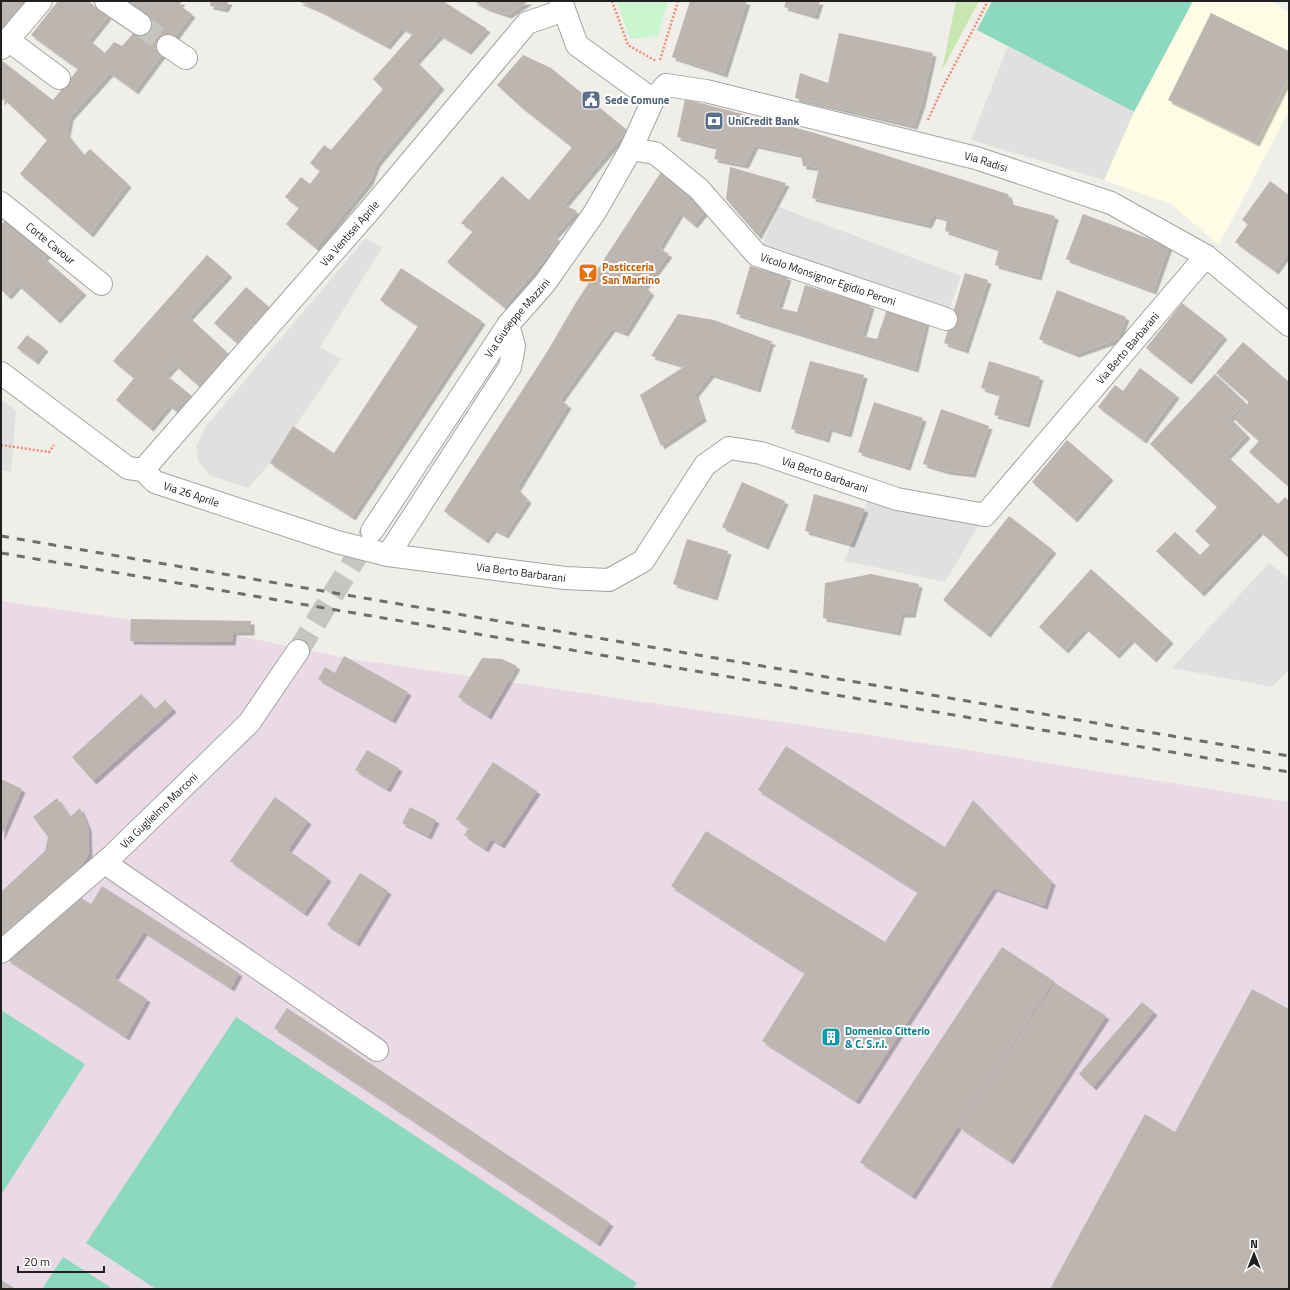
<svg xmlns="http://www.w3.org/2000/svg" width="1290" height="1290" font-family="'Titillium Web',sans-serif">
  <defs>
    <filter id="shadow"><feDropShadow dx="3.5" dy="3.5" stdDeviation="0" flood-color="#0004"/></filter>
  </defs>
  <rect width="100%" height="100%" fill="#f0eee8"/>
  <path fill="#e9dae5" d="M 1,601 L 235,635 L 345,658 L 916,742 L 1289,802 L 1289,1289 L 1,1289 Z"/>
  <path fill="#fcfde4" d="M 1193,1 L 1270,1 L 1289,12 L 1289,110 L 1219,245 L 1171,204 L 1104,180 L 1134,112 Z"/>
  <path fill="#c9e6b2" d="M 956,1 L 979,1 L 942,70 Z"/>
  <path fill="#c9f6cf" d="M 617,1 L 668,1 L 658,36 L 630,39 Z"/>
  <g fill="#8cd9bf">
    <path d="M 992,1 L 1193,1 L 1134,112 L 977,30 Z"/>
    <path d="M 1,1010 L 85,1064 L 1,1195 Z"/>
    <path d="M 236,1017 L 637,1283 L 633,1289 L 156,1289 L 86,1243 Z"/>
    <path d="M 63,1257 L 113,1289 L 42,1289 Z"/>
  </g>
  <g fill="#e0e0e0">
    <path d="M 1008,46 L 1134,112 L 1104,180 L 971,140 Z"/>
    <path d="M 779,207 L 961,276 L 946,319 L 757,255 Z"/>
    <path d="M 366,238 L 382,248 L 320,347 L 341,359 L 270,463 L 248,488 L 209,475 L 198,461 L 196,447 L 206,426 Z"/>
    <path d="M 1,399 L 16,411 L 11,472 L 1,470 Z"/>
    <path d="M 872,489 L 985,515 L 945,582 L 845,561 Z"/>
    <path d="M 1269,563 L 1289,579 L 1289,670 L 1272,687 L 1172,668 Z"/>
  </g>
  <g fill="#bdb6b0" filter="url(#shadow)">
    <path d="M 1,1 L 28,1 L 1,30 Z"/>
    <path d="M 58,1 L 88,1 L 108,16 L 89,40 L 105,53 L 114,42 L 122,46 L 136,30 L 125,1 L 182,1 L 179,5 L 192,14 L 135,91 L 110,73 L 70,117 L 67,134 L 84,155 L 90,149 L 128,184 L 90,234 L 20,174 L 47,140 L 4,99 L 1,102 L 1,60 L 53,100 L 78,69 L 31,35 Z"/>
    <path d="M 211,1 L 229,1 L 225,9 L 210,6 Z"/>
    <path d="M 298,1 L 443,1 L 487,29 L 468,51 L 440,35 L 416,61 L 441,86 L 377,163 L 370,181 L 316,248 L 286,224 L 299,208 L 285,197 L 301,177 L 310,184 L 320,171 L 310,163 L 324,145 L 331,150 L 383,89 L 373,79 L 413,34 L 402,28 L 387,46 L 319,10 Z"/>
    <path d="M 473,1 L 529,1 L 508,15 L 487,8 Z"/>
    <path d="M 690,1 L 747,1 L 724,74 L 672,57 Z"/>
    <path d="M 786,1 L 820,1 L 815,16 L 784,7 Z"/>
    <path d="M 1211,13 L 1289,51 L 1289,77 L 1256,143 L 1168,100 Z"/>
    <path d="M 839,33 L 933,53 L 922,103 L 914,126 L 795,98 L 800,73 L 828,83 Z"/>
    <path d="M 523,55 L 551,68 L 627,130 L 564,205 L 577,211 L 554,236 L 560,241 L 504,307 L 447,262 L 473,231 L 461,223 L 502,176 L 529,200 L 572,147 L 520,106 L 497,85 Z"/>
    <path d="M 685,99 L 815,133 L 1008,194 L 1011,204 L 1055,216 L 1038,277 L 995,265 L 999,249 L 945,231 L 947,219 L 933,215 L 928,225 L 812,198 L 819,168 L 803,166 L 801,155 L 755,145 L 745,165 L 714,159 L 717,147 L 677,137 Z"/>
    <path d="M 730,167 L 786,183 L 758,236 L 726,199 Z"/>
    <path d="M 661,172 L 692,196 L 706,210 L 694,225 L 680,213 L 659,248 L 669,254 L 644,287 L 651,292 L 625,333 L 612,328 L 560,400 L 568,405 L 517,488 L 528,500 L 505,535 L 493,529 L 485,540 L 444,511 L 547,352 L 575,304 Z"/>
    <path d="M 1270,181 L 1289,195 L 1289,221 L 1286,225 L 1289,227 L 1289,252 L 1275,271 L 1235,242 L 1248,224 L 1242,220 Z"/>
    <path d="M 1083,214 L 1169,246 L 1153,291 L 1066,259 Z"/>
    <path d="M 8,217 L 49,252 L 44,258 L 83,292 L 57,320 L 18,285 L 8,296 L 1,290 L 1,225 Z"/>
    <path d="M 207,255 L 229,274 L 189,317 L 229,354 L 200,387 L 175,365 L 166,375 L 192,396 L 178,413 L 169,405 L 150,428 L 116,400 L 134,378 L 113,361 Z"/>
    <path d="M 750,266 L 788,277 L 778,308 L 797,312 L 805,285 L 871,305 L 862,336 L 877,339 L 887,309 L 926,322 L 915,369 L 736,314 Z"/>
    <path d="M 401,268 L 482,321 L 352,517 L 270,463 L 293,426 L 334,453 L 418,326 L 380,300 Z"/>
    <path d="M 965,273 L 988,280 L 965,350 L 944,343 Z"/>
    <path d="M 246,287 L 269,307 L 237,343 L 214,323 Z"/>
    <path d="M 1057,290 L 1126,317 L 1118,339 L 1076,354 L 1039,339 Z"/>
    <path d="M 1182,303 L 1224,336 L 1188,381 L 1146,348 Z"/>
    <path d="M 678,314 L 714,320 L 773,342 L 770,344 L 757,389 L 711,374 L 695,394 L 703,418 L 661,446 L 640,395 L 685,366 L 651,356 Z"/>
    <path d="M 27,335 L 45,348 L 35,361 L 17,348 Z"/>
    <path d="M 1243,342 L 1289,382 L 1289,487 L 1249,452 L 1259,441 L 1234,419 L 1249,402 L 1216,373 Z"/>
    <path d="M 810,361 L 864,375 L 848,434 L 829,428 L 826,439 L 791,429 Z"/>
    <path d="M 989,361 L 1040,377 L 1026,424 L 994,415 L 1000,394 L 981,388 Z"/>
    <path d="M 1140,368 L 1176,395 L 1143,440 L 1098,407 L 1115,385 L 1123,391 Z"/>
    <path d="M 1215,374 L 1245,402 L 1230,418 L 1247,435 L 1227,456 L 1278,504 L 1285,497 L 1289,501 L 1289,558 L 1260,531 L 1201,593 L 1156,551 L 1175,532 L 1200,555 L 1210,545 L 1195,531 L 1217,507 L 1150,444 Z"/>
    <path d="M 874,402 L 923,418 L 907,467 L 858,452 Z"/>
    <path d="M 941,409 L 989,426 L 972,474 L 946,471 L 923,464 Z"/>
    <path d="M 1067,440 L 1110,477 L 1074,519 L 1032,482 Z"/>
    <path d="M 742,482 L 785,501 L 765,546 L 722,527 Z"/>
    <path d="M 814,494 L 865,509 L 851,544 L 805,531 Z"/>
    <path d="M 1009,516 L 1053,550 L 987,634 L 943,600 Z"/>
    <path d="M 687,539 L 728,551 L 714,597 L 673,584 Z"/>
    <path d="M 1091,569 L 1170,640 L 1153,659 L 1131,639 L 1116,655 L 1085,628 L 1065,650 L 1039,627 Z"/>
    <path d="M 871,574 L 919,584 L 912,614 L 901,614 L 897,632 L 823,618 L 825,583 Z"/>
    <path d="M 131,619 L 251,621 L 251,632 L 233,632 L 232,642 L 130,641 Z"/>
    <path d="M 344,656 L 408,692 L 392,720 L 318,679 L 325,667 L 335,673 Z"/>
    <path d="M 482,658 L 502,659 L 517,666 L 488,716 L 458,697 Z"/>
    <path d="M 141,694 L 155,709 L 165,700 L 173,709 L 93,781 L 72,757 Z"/>
    <path d="M 786,746 L 945,847 L 973,800 L 1052,882 L 1044,906 L 994,888 L 856,1101 L 762,1041 L 805,973 L 671,886 L 706,831 L 885,942 L 918,892 L 758,790 Z"/>
    <path d="M 367,750 L 399,768 L 387,789 L 355,770 Z"/>
    <path d="M 493,762 L 537,791 L 501,845 L 491,839 L 485,849 L 464,835 L 469,828 L 456,819 Z"/>
    <path d="M 1,779 L 22,789 L 1,837 Z"/>
    <path d="M 275,797 L 308,821 L 288,850 L 328,878 L 304,913 L 230,861 Z"/>
    <path d="M 57,798 L 70,817 L 80,808 L 88,827 L 89,853 L 80,868 L 1,940 L 1,892 L 45,851 L 48,837 L 33,817 Z"/>
    <path d="M 410,807 L 436,820 L 428,836 L 402,823 Z"/>
    <path d="M 360,873 L 388,891 L 356,943 L 327,925 Z"/>
    <path d="M 102,886 L 239,973 L 231,988 L 144,932 L 114,978 L 147,999 L 126,1037 L 7,959 L 42,926 L 81,898 L 91,904 Z"/>
    <path d="M 1002,947 L 1054,981 L 912,1196 L 860,1162 Z"/>
    <path d="M 1055,983 L 1106,1016 L 1010,1161 L 959,1127 Z"/>
    <path d="M 1252,989 L 1289,1009 L 1289,1289 L 1050,1289 L 1145,1114 L 1175,1132 Z"/>
    <path d="M 1142,1002 L 1154,1012 L 1093,1087 L 1079,1074 Z"/>
    <path d="M 287,1008 L 610,1223 L 597,1243 L 274,1028 Z"/>
    <path d="M 1,1280 L 16,1289 L 1,1289 Z"/>
  </g>
  <g fill="none" stroke-linecap="round" stroke-linejoin="round">
    <g stroke="#c6c5c0" stroke-width="22" stroke-dasharray="22 11" stroke-linecap="butt">
      <path d="M 140,24 L 168,46"/>
      <path d="M 298,651 L 371,533"/>
    </g>
    <g stroke="#a4a4a4" stroke-width="24">
      <g id="minor">
        <path d="M 106,1 L 140,24"/>
        <path d="M 561,1 L 577,45 L 653,100"/>
        <path d="M 8,40 L 59,78"/>
        <path d="M 168,46 L 186,58"/>
        <path d="M 1,48 L 41,1"/>
        <path id="s1" d="M 631,149 L 655,153 L 699,189 L 757,255 L 946,319"/>
        <path id="s2" d="M 1,203 L 101,284"/>
        <path id="s3" d="M 1,373 L 128,468 L 143,470 L 155,482 L 337,542 L 388,555 L 565,578 L 609,580 L 643,561 L 705,465 L 729,448 L 761,453 L 897,499 L 985,515 L 1206,256"/>
        <path id="s4" d="M 143,470 L 370,210 L 527,23 L 564,10"/>
        <path id="s5" d="M 372,531 L 508,325 L 545,283 L 595,212 L 631,149 L 653,100 L 666,85 L 706,91 L 976,158 L 1111,203 L 1206,256 L 1289,325"/>
        <path d="M 388,555 L 510,367 L 514,346 L 508,325"/>
        <path d="M 105,863 L 377,1050"/>
        <path id="s6" d="M 1,952 L 113,855 L 249,723 L 298,651"/>
      </g>
    </g>
    <g stroke="#ef8b79" stroke-width="2.5" stroke-dasharray="2 2" stroke-linecap="butt">
      <path d="M 612,1 L 628,45 L 656,61"/>
      <path d="M 660,60 L 678,1"/>
      <path d="M 928,120 L 942,89 L 988,1"/>
      <path d="M 1,445 L 49,452 L 54,445"/>
    </g>
    <use href="#minor" stroke="#fff" stroke-width="22"/>
    <g stroke="#6e6e6e" stroke-width="3" stroke-dasharray="8 8" stroke-linecap="butt">
      <path d="M 1,536 L 1289,756"/>
      <path d="M 1,553 L 1289,772"/>
    </g>
  </g>
  <defs>
    <g id="civic-square" transform="scale(1)"><rect x="-9" y="-9" width="18" height="18" rx="4" fill="#5c6f8a" stroke="#fff"/><path d="M-.6-6.5H3V-4.5H.6V-3L4-1V1h2V6H-6V1h2V-1L-.6-3ZM-1.2 2.5V6h2.4V2.5Z" fill="#fff"/></g>
    <g id="bank-square" transform="scale(1)"><rect x="-9" y="-9" width="18" height="18" rx="4" fill="#5c6f8a" stroke="#fff"/><path d="M-6-4H6V4H-6ZM0-2.3a2.3 2.3 0 1 0 0 4.6a2.3 2.3 0 1 0 0-4.6Z" fill="#fff"/></g>
    <g id="bar-square" transform="scale(1)"><rect x="-9" y="-9" width="18" height="18" rx="4" fill="#e8710a" stroke="#fff"/><path d="M-6-5H6L.8 .8V4.5H3.5V6h-7V4.5H-.8V.8Z" fill="#fff"/></g>
    <g id="building-square" transform="scale(1)"><rect x="-9" y="-9" width="18" height="18" rx="4" fill="#0f9aa8" stroke="#fff"/><path d="M-4-6H4V6H1V3H-1V6H-4ZM-2.5-4.3h1.7v1.8h-1.7ZM.8-4.3h1.7v1.8H.8ZM-2.5-1h1.7V.8h-1.7ZM.8-1h1.7V.8H.8Z" fill="#fff"/></g>
  </defs>
  <g fill-rule="evenodd">
    <use href="#civic-square" x="591" y="100"/>
    <use href="#bank-square" x="714" y="121"/>
    <use href="#bar-square" x="588" y="273"/>
    <use href="#building-square" x="831" y="1037"/>
  </g>
  <g text-anchor="middle" dominant-baseline="central" stroke-width="4" stroke-linejoin="round" paint-order="stroke">
    <g font-size="11" font-weight="bold" fill="#4e5e75" stroke="#fff" text-anchor="start">
      <text x="605" y="100">Sede Comune</text>
      <text x="728" y="121">UniCredit Bank</text>
    </g>
    <g font-size="11" fill="#202020" stroke="#fff">
      <text stroke="none"><textPath href="#s5" startOffset="865">Via Radisi</textPath></text>
      <text stroke="none"><textPath href="#s4" startOffset="314">Via Ventisei Aprile</textPath></text>
      <text stroke="none"><textPath href="#s2" startOffset="64">Corte Cavour</textPath></text>
      <text stroke="none"><textPath href="#s1" startOffset="244">Vicolo Monsignor Egidio Peroni</textPath></text>
      <text stroke="none"><textPath href="#s5" startOffset="258">Via Giuseppe Mazzini</textPath></text>
      <text stroke="none"><textPath href="#s3" startOffset="1325">Via Berto Barbarani</textPath></text>
      <text stroke="none"><textPath href="#s3" startOffset="940">Via Berto Barbarani</textPath></text>
      <text stroke="none"><textPath href="#s3" startOffset="229">Via 26 Aprile</textPath></text>
      <text stroke="none"><textPath href="#s3" startOffset="569">Via Berto Barbarani</textPath></text>
      <text stroke="none"><textPath href="#s6" startOffset="212">Via Guglielmo Marconi</textPath></text>
    </g>
    <g font-size="11" font-weight="bold" fill="#c56008" stroke="#fff" text-anchor="start">
      <text x="602" y="267">Pasticceria<tspan x="602" dy="13">San Martino</tspan></text>
    </g>
    <g font-size="11" font-weight="bold" fill="#0d838f" stroke="#fff" text-anchor="start">
      <text x="845" y="1031">Domenico Citterio<tspan x="845" dy="13">&amp; C. S.r.l.</tspan></text>
    </g>
  </g>
  <rect width="1290" height="1290" fill="none" stroke="#202020" stroke-width="4"/>
  <g transform="translate(1254 1254)" stroke="#ffffff" stroke-width="3" paint-order="stroke">
  <path d="M0-3L7 15L0 10L-7 15Z" fill="#202020"/>
  <text y="-6" font-size="11" font-weight="bold" text-anchor="middle" fill="#202020">N</text>
  </g>
  <path d="M18 1266v6h86v-6" fill="none" stroke="#202020" stroke-width="2"/>
  <text x="24" y="1266" font-size="12" fill="#202020" stroke="#ffffff" stroke-width="3" paint-order="stroke">20 m</text>
</svg>
